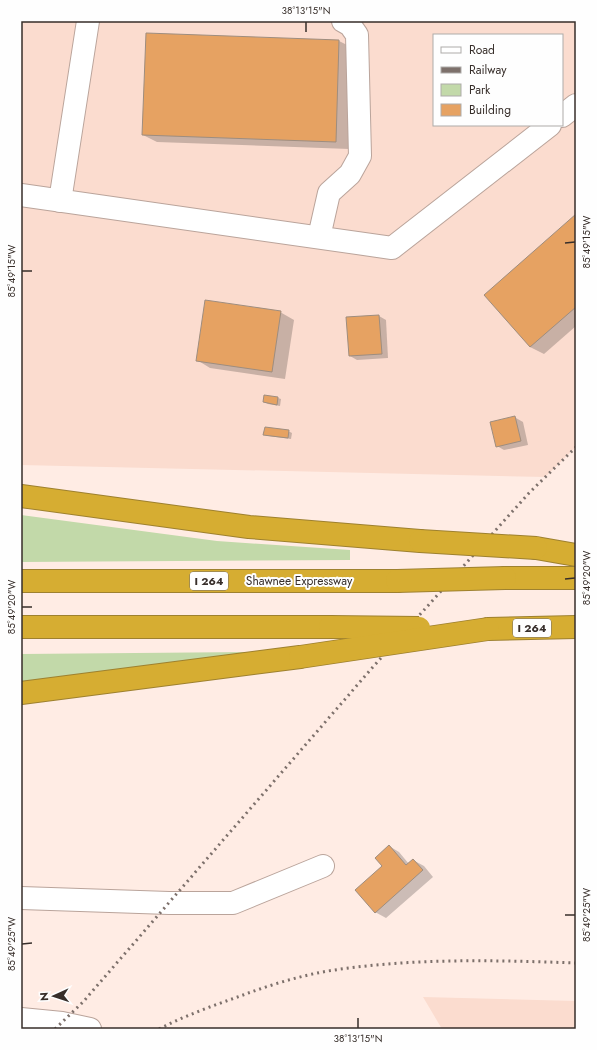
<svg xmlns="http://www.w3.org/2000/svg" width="597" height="1050" font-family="Jost,sans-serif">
  <rect width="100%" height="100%" fill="#ffece4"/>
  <g fill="#fbdccf" fill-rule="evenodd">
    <path d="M 21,21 L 576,21 L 576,447 L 545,477 L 21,465 ZM 434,35 L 562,35 L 562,125 L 434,125 Z"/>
    <path d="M 423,997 L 576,1001 L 576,1029 L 442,1029 Z"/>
  </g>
  <g fill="#c2d9a9">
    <path d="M 21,515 L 217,541 L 350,550 L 350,560 L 21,562 Z"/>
    <path d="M 249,652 L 249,656 L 21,687 L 21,654 Z"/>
  </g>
  <g fill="#0003">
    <path d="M 147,34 L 339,41 L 353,48 L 349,149 L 157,142 L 143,135 Z"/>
    <path d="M 576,216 L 576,326 L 544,354 L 530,347 Z"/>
    <path d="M 280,312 L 294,320 L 285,379 L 210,368 L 197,360 Z"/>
    <path d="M 379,316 L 386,320 L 388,358 L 357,360 L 350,356 Z"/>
    <path d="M 265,396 L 278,398 L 281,399 L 280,406 L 268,404 L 264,402 Z"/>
    <path d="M 516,418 L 523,422 L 528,445 L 504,450 L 497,446 L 491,422 Z"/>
    <path d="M 288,431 L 292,433 L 291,439 L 268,436 L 265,435 Z"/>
    <path d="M 389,846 L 399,852 L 409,864 L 413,860 L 424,866 L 433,877 L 386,918 L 375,912 L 383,866 Z"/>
  </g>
  <g fill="#e6a262" stroke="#9e8d7f">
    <path d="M 146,33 L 339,40 L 336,142 L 142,135 Z"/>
    <path d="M 576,214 L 576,307 L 530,347 L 484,295 Z"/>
    <path d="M 205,300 L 281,311 L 272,372 L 196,361 Z"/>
    <path d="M 379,315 L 382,354 L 349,356 L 346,317 Z"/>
    <path d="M 264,395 L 278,397 L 277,405 L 263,402 Z"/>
    <path d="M 515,416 L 521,441 L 496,447 L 490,422 Z"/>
    <path d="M 265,427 L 289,430 L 288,438 L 263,435 Z"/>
    <path d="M 389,845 L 406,865 L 413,859 L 423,870 L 375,913 L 355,890 L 382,866 L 375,858 Z"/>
  </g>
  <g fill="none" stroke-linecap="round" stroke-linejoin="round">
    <g stroke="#baa49b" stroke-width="24">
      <g id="minor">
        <path d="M 562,116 L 576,105"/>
        <path d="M 21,195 L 392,248 L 550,125"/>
        <path d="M 60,201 L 88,21"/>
        <path d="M 319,237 L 329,193 L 350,174 L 360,156 L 357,35 L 350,25 L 343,21"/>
        <path d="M 21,898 L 169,903 L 233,903 L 323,866"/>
        <path d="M 21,1019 L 62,1023 L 90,1029"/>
      </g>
    </g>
    <g stroke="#9e812f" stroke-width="24">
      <g id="highway">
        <path d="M 21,496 L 249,527 L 420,541"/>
        <path d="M 536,548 L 576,555"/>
        <path d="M 505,578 L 576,578"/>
        <path d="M 21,581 L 397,581"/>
        <path d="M 21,627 L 330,627"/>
        <path d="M 488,629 L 576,627"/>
        <path d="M 21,693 L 300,657"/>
      </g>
    </g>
    <use href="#minor" stroke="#fff" stroke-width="22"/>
    <use href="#highway" stroke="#d6ad32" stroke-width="22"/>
    <g stroke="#7d706b" stroke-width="3" stroke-dasharray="2 4" stroke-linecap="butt">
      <path d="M 55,1029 L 83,1002 L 372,668 L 529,493 L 576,447"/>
      <path d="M 159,1029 C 186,1015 215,1005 243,995 C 270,985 299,976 328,971 C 410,958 493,960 576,963"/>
    </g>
    <g stroke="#9e812f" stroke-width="24" stroke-linecap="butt">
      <g id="highway-bridge">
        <path d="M 420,541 L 536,548"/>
        <path d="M 397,581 L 505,578"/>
        <path d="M 330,627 L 419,628"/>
        <path d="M 300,657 L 488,629"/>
      </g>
    </g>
    <use href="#highway-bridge" stroke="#d6ad32" stroke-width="22"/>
  </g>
  <path fill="none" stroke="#372e2a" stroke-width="1.5" d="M 306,22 L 306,32M 565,243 L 575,242M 22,271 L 32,271M 565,579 L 575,578M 22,607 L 32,607M 565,915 L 575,915M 22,944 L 32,943M 358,1018 L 358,1028"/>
  <g text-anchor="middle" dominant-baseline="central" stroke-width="4" stroke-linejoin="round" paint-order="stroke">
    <g fill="#fefefe" stroke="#736c6a" stroke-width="1">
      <rect x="190" y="572" width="38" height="18" rx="3"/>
      <rect x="513" y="619" width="38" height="18" rx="3"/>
    </g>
    <g font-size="11" font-weight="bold" fill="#372e2a">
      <text x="209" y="581">I 264</text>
      <text x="532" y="628">I 264</text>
    </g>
    <g font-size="12" fill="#372e2a" stroke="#fefefe">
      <text x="299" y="581">Shawnee Expressway</text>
    </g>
  </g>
  <rect width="597" height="1050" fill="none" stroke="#fefefe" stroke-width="44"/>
  <rect x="433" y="34" width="130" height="92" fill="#fefefe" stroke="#aeaba9"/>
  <rect x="441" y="47" width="20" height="6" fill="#ffffff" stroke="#aeaba9"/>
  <text x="469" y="54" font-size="12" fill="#372e2a">Road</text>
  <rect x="441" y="67" width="20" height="6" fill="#7d706b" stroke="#aeaba9"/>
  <text x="469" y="74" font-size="12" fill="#372e2a">Railway</text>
  <rect x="441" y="84" width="20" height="12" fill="#c2d9a9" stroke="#aeaba9"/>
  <text x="469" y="94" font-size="12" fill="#372e2a">Park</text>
  <rect x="441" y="104" width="20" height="12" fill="#e6a262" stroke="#aeaba9"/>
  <text x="469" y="114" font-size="12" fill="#372e2a">Building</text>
  <g transform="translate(54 996) rotate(267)" stroke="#fefefe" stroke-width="3" paint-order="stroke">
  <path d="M0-3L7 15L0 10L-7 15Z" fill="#372e2a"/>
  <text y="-6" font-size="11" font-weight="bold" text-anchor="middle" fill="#372e2a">N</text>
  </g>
  <rect x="22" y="22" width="553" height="1006" fill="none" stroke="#372e2a" stroke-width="1.5"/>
  <g font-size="10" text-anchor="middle" fill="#372e2a">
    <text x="306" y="14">38°13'15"N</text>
    <text transform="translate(586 242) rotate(-90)" y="4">85°49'15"W</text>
    <text transform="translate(11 271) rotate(-90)" y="4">85°49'15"W</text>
    <text transform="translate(586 578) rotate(-90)" y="4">85°49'20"W</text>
    <text transform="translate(11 607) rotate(-90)" y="4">85°49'20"W</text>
    <text transform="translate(586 915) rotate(-90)" y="4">85°49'25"W</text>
    <text transform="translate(11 944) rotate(-90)" y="4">85°49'25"W</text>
    <text x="358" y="1042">38°13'15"N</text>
  </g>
</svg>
